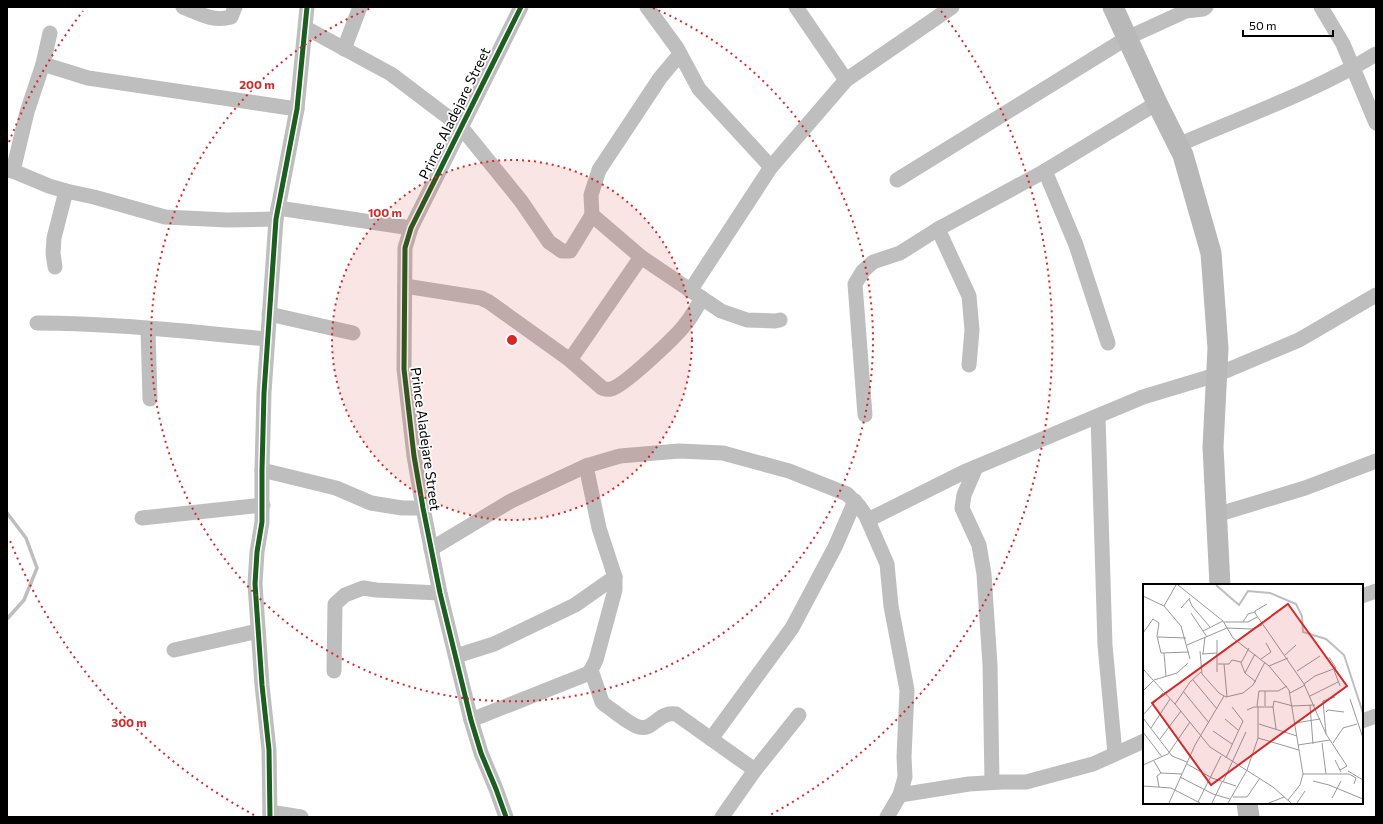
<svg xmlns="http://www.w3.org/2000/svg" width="1383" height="824" font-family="Commissioner,sans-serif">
  <rect width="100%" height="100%" fill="#fff"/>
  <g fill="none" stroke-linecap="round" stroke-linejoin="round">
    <path stroke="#bebebe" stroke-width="3.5" d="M 7,513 L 26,538 L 37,568 L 24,600 L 7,619"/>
    <g stroke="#bebebe" stroke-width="15">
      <path d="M 183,7 C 200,14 213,22 231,17 L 235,7"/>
      <path d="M 647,7 L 677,48 L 699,89 L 771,167"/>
      <path d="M 796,7 L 846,80"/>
      <path d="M 1321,7 L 1343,44 L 1376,123"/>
      <path d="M 306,28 L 391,74 L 461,127 L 521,201 L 549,242 L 562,251 L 570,251 L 592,215"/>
      <path d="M 344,49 L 360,7"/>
      <path d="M 680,54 L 660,78 L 599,170 L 591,195 L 592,215 L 641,257 L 721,311 L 747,320 L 775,321 L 780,320"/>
      <path d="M 43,64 L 88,78 L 297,109"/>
      <path d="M 1178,145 C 1244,116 1314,92 1376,54"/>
      <path d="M 7,170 L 13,171 L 49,186 L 66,191 L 94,197 L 165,217 L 227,220 L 276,219"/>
      <path d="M 13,171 L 27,112 L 43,64 L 50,33"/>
      <path d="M 1045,171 L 1076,245 L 1108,343"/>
      <path d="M 897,180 L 1127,38 L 1186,11 L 1203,9 L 1206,7"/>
      <path d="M 278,208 L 411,228"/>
      <path d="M 938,229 L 969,296 L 972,330 L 969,365"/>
      <path d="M 55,267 L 53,253 L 54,238 L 66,191"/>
      <path d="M 405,286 L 481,298 L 489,302 L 570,360 L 602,388 C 605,389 607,390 611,389 C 624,386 678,335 687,322 C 693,315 697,306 702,298"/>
      <path d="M 690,291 L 771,167 L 846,80 L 952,7"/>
      <path d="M 269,314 L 353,333"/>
      <path d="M 37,323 C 114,323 191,332 267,339"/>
      <path d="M 148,329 L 150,399"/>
      <path d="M 570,360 L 641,257"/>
      <path d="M 865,415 L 855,284 L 863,271 L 873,262 L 900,253 L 938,229 L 1045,171 L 1157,103"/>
      <path d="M 1098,416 L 1105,645 L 1115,754"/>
      <path d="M 976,467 L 964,495 L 962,508 L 979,545 L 984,574 L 990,665 L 992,782"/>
      <path d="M 262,470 L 336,488 L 371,503 L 402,508 L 423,508"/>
      <path d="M 1216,515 L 1305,488 L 1376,461"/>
      <path d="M 142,518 L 263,505"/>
      <path d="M 868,520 L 964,472 L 1064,430 L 1143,397 L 1216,375 L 1299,340 L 1376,295"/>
      <path d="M 431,549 L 511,501 L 586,466 L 620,456 L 679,451 L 723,453 L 789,471 L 847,494 L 859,506 L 866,516 L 887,564 L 891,606 L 907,690 L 904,757 L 905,777 L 900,795 L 887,817"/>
      <path d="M 1362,596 L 1376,591"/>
      <path d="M 174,650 L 258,631"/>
      <path d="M 456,656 L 494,644 L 575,605 L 615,577"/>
      <path d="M 591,670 L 602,702 L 605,705 C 613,710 630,725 639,727 C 653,731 659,711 676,714 L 755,770"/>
      <path d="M 334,671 L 335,604 L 345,595 L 363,588 L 376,590 L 440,593"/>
      <path d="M 471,720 L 587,674 L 591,670 L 596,660 L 615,590 L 615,577 L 599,528 L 586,466"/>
      <path d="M 1362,721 L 1376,716"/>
      <path d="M 711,739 L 792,628 L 835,547 L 855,501"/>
      <path d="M 900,795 L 969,784 L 1002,782 L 1026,782 L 1093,764 L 1144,741"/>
      <path d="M 270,812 L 301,817"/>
      <path d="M 270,817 L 269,750 L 262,685 L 255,584 L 257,552 L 262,522 L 262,470 L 264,393 L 276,219 L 297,109 L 307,7"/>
      <path d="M 506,817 L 496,789 L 481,753 L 471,720 L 440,593 L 423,508 L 414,456 L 404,369 L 405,248 L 411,228 L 521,7"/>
      <path d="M 722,817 L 755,770 L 799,715"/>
    </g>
    <g stroke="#b8b8b8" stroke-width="21">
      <path d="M 1113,7 L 1157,103 L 1183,155 L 1211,253 L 1218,348 L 1213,447 L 1220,585"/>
      <path d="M 1247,803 L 1249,817"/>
    </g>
    <g stroke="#fff" stroke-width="8">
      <g id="cycleway">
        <path d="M 270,817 L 269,750 L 262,685 L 255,584 L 257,552 L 262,522 L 262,470 L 264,393 L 276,219 L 297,109 L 307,7"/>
        <path d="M 506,817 L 496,789 L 481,753 L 471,720 L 440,593 L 423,508 L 414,456 L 404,369 L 405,248 L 411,228 L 521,7"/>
      </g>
    </g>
    <use href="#cycleway" stroke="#1b5e20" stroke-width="5"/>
  </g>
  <circle cx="512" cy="340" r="180" fill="#d62828" fill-opacity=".12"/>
  <g fill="none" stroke="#d62828" stroke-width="2" stroke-dasharray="2 4">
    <circle cx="512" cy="340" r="180"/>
    <path d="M653 8A361 361 0 1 1 371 8"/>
    <path d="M254 815A541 541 0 0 1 9 538M9 142A541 541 0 0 1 83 11M941 11A541 541 0 0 1 770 815"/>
  </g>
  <g text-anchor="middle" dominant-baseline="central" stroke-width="3.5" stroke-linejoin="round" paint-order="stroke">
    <g font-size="14" fill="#000" stroke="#fff">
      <text transform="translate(454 113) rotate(-64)">Prince Aladejare Street</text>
      <text transform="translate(426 439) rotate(82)">Prince Aladejare Street</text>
    </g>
  </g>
  <g transform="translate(1143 584)">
    <rect width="220" height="220" fill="#fff"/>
    <path fill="none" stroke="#bebebe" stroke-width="2" d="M 73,1 L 96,21 L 105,7 L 127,9 L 153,20 L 159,32 L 160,48 L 183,55 L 201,71 L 220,129"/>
    <path fill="none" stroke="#999" stroke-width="1" d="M 35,1 L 80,37 L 90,54 L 126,82 L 146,106 L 160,190 L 157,201 L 145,216M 0,12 L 21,22 L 38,42 L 47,75M 46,15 L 49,22 L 67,43M 124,20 L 112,27 L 112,29 L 161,100 L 183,150 L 204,182 L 197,186M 21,22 L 33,1M 38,24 L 47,14M 48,29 L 64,53M 81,38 L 105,38 L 114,33M 100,38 L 105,30 L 112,28M 60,47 L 80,37M 0,49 L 10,35 L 16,39 L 14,52 L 18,69 L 46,68M 15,53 L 43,54M 74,56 L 74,88M 44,61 L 84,44 L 109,45 L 119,41M 106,64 L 98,79 L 102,89 L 113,98M 57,67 L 59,90 L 76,109 L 83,113 L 100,109 L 110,101 L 122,78M 21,69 L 23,92M 59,70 L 74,69M 60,70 L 62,53M 142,71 L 153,61M 118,75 L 128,68 L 123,59M 75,80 L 86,80 L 89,76 L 98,78M 81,80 L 84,113M 126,82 L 145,74M 0,85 L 32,120 L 67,163 L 130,203 L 148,219M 191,86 L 197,102M 154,87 L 177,72M 102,89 L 112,70M 50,96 L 74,125M 161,100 L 172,92 L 193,84 L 186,73M 0,107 L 11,96 L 34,89 L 45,79M 40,107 L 66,139M 122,107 L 122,122M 147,109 L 162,101M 167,112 L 195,98M 207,115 L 220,154M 32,120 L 47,98 L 58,88M 167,121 L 170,160M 114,122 L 116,107 L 135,107 L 144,102M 130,123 L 131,117 L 150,122 L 172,121M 104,126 L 111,123 L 130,123 L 133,145M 183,128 L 185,126 L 201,128M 0,131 L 20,109M 0,134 L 29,172 L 44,178M 82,135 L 95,146M 152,139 L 177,135M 116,140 L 154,152M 8,144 L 27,115M 70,147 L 89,160M 0,148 L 19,173M 183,150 L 180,117 L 192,113M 115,154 L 156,166M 17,155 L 38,127M 179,159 L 183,190M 190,159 L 200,144 L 214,140M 155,161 L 187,156M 83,174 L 100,137 L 89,123M 192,176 L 198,188M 11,177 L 18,189 L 39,190M 44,180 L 69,194 L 93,202M 0,181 L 25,170 L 47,138M 205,187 L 220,196M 160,190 L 206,190 L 213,194 L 211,200M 37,193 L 70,210 L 87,215M 170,197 L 186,201 L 220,215M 80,198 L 103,148M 0,202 L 28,204 L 57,219M 16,203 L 14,192 L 18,189M 90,213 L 104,213 L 117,194M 189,214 L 198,197M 55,218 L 78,172M 26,219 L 52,161 L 81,112M 69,219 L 79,198M 85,219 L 104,186 L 115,154 L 115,122M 126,219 L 141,213M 154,219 L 162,207"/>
    <path fill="#d62828" fill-opacity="0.15" stroke="#d62828" stroke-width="2" d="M 145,20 L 204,102 L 68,201 L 9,119 Z"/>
    <rect width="220" height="220" fill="none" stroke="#000" stroke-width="2"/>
  </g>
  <circle cx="512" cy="340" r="6" fill="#d62828" stroke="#fff" stroke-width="2"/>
  <g font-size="12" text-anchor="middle" font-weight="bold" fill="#d62828" stroke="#fff" stroke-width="3.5" stroke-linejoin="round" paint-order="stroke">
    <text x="257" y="89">200 m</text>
    <text x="385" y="217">100 m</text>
    <text x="129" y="727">300 m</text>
  </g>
  <rect width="1383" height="824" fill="none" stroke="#000000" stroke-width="16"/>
  <path d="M1243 30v6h90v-6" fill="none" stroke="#000000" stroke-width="2"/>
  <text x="1249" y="30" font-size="12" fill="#000000" stroke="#ffffff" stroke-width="3" paint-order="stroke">50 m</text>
</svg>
